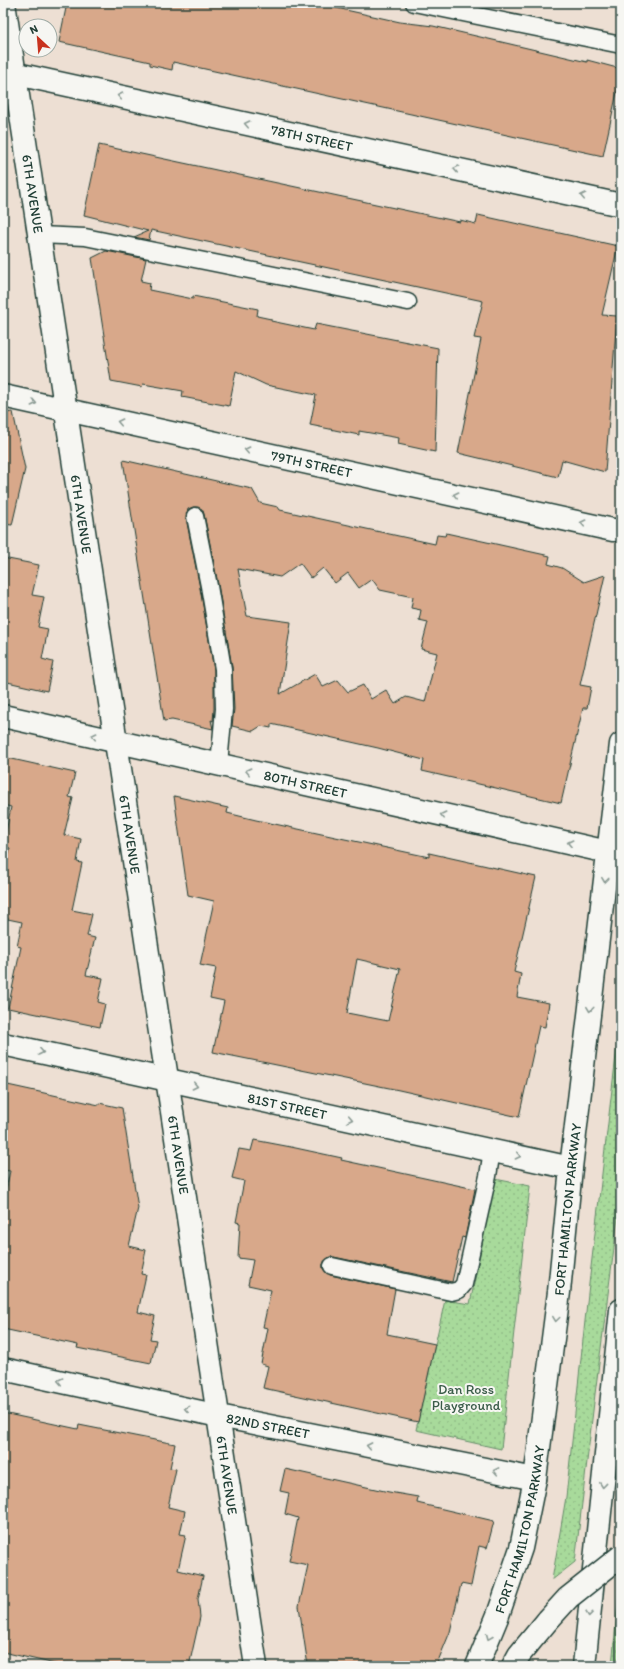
<svg xmlns="http://www.w3.org/2000/svg" width="624" height="1669" font-family="Itim,sans-serif">
  <defs>
    <pattern id="grass-dots" width="8" height="8" patternUnits="userSpaceOnUse"><rect width="8" height="8" fill="#a8da9b"/><path d="M2 2h.1M6 6h.1" fill="none" stroke="#90bc86" stroke-width="1.8" stroke-linecap="round"/></pattern>
  </defs>
  <rect width="100%" height="100%" fill="#eddfd3"/>
  <filter id="ink" filterUnits="userSpaceOnUse"><feTurbulence type="fractalNoise" baseFrequency=".025" numOctaves="2"/><feDisplacementMap in="SourceGraphic" scale="8" xChannelSelector="R" yChannelSelector="G"/><feConvolveMatrix kernelMatrix="1 2 1 2 8 2 1 2 1" color-interpolation-filters="sRGB"/></filter>
  <g filter="url(#ink)">
    <g fill="url(#grass-dots)" stroke="#648c68">
      <path d="M 621,1013 L 621,1194 L 595,1394 L 575,1562 L 552,1580 L 566,1497 L 589,1284 Z"/>
      <path d="M 495,1179 L 530,1186 L 501,1449 L 416,1430 L 445,1300 L 470,1304 Z"/>
      <path d="M 621,1569 L 621,1666 L 612,1666 Z"/>
    </g>
    <g fill="#d8a88a" stroke="#1f3d34" fill-rule="evenodd">
      <path d="M 67,3 L 314,3 L 400,22 L 433,26 L 587,62 L 587,60 L 621,69 L 621,74 L 603,156 L 173,62 L 172,70 L 150,65 L 150,62 L 59,42 Z"/>
      <path d="M 99,145 L 460,222 L 460,220 L 476,224 L 478,215 L 618,246 L 602,315 L 617,316 L 605,472 L 562,460 L 558,477 L 458,453 L 481,339 L 474,338 L 483,301 L 151,230 L 149,240 L 134,237 L 148,231 L 84,215 Z"/>
      <path d="M 106,251 L 146,259 L 141,281 L 150,283 L 149,290 L 193,299 L 193,296 L 258,309 L 257,316 L 271,319 L 271,321 L 314,330 L 316,324 L 438,348 L 435,452 L 398,444 L 399,438 L 359,431 L 359,435 L 310,425 L 316,395 L 266,385 L 236,371 L 229,406 L 182,397 L 183,391 L 143,384 L 142,387 L 111,381 L 92,258 Z"/>
      <path d="M 13,412 L 25,469 L 12,525 L 3,524 L 3,413 Z"/>
      <path d="M 123,460 L 252,489 L 260,503 L 278,507 L 280,510 L 435,544 L 437,535 L 445,536 L 446,533 L 550,556 L 548,564 L 562,568 L 584,582 L 605,575 L 580,685 L 591,687 L 587,708 L 583,708 L 561,803 L 422,771 L 424,760 L 378,748 L 271,724 L 271,728 L 261,726 L 253,731 L 232,726 L 234,709 L 232,667 L 218,584 L 204,514 L 202,509 L 198,507 L 193,507 L 188,509 L 186,518 L 200,588 L 214,670 L 214,709 L 213,721 L 211,720 L 213,729 L 172,720 L 164,721 ZM 300,563 L 311,578 L 323,568 L 335,583 L 348,573 L 359,588 L 372,579 L 380,590 L 413,597 L 411,608 L 421,610 L 419,620 L 428,622 L 421,649 L 437,653 L 425,702 L 406,697 L 395,704 L 386,690 L 371,699 L 363,685 L 348,692 L 338,680 L 323,687 L 315,674 L 280,694 L 291,622 L 247,616 L 238,569 L 280,577 Z"/>
      <path d="M 3,558 L 39,565 L 32,595 L 44,597 L 38,627 L 48,629 L 42,659 L 53,662 L 47,691 L 3,681 Z"/>
      <path d="M 3,757 L 75,773 L 69,797 L 73,798 L 64,835 L 81,839 L 77,862 L 82,863 L 72,910 L 92,914 L 87,936 L 95,938 L 86,975 L 103,978 L 98,1002 L 105,1004 L 100,1027 L 8,1008 L 21,947 L 17,946 L 22,922 L 3,918 L 3,883 L 10,848 L 3,847 L 11,807 L 3,805 Z"/>
      <path d="M 174,796 L 228,808 L 227,813 L 256,820 L 429,857 L 429,853 L 536,877 L 514,972 L 521,974 L 517,997 L 549,1003 L 545,1027 L 539,1026 L 519,1117 L 399,1090 L 213,1052 L 224,1001 L 210,998 L 216,968 L 200,965 L 214,901 L 188,895 ZM 357,959 L 400,969 L 388,1021 L 347,1013 Z"/>
      <path d="M 3,1084 L 99,1105 L 99,1103 L 122,1108 L 138,1208 L 129,1246 L 146,1250 L 141,1274 L 146,1275 L 138,1312 L 155,1316 L 150,1339 L 156,1340 L 151,1363 L 77,1348 L 78,1345 L 3,1329 L 3,1203 L 10,1171 L 3,1170 Z"/>
      <path d="M 254,1140 L 291,1147 L 342,1158 L 341,1160 L 475,1189 L 465,1238 L 462,1237 L 452,1282 L 334,1257 L 329,1257 L 323,1264 L 323,1269 L 330,1275 L 395,1289 L 387,1334 L 435,1344 L 418,1422 L 263,1388 L 268,1366 L 261,1364 L 268,1328 L 263,1327 L 271,1290 L 248,1285 L 253,1260 L 238,1258 L 240,1223 L 236,1222 L 244,1181 L 232,1178 L 239,1149 L 251,1151 Z"/>
      <path d="M 3,1413 L 78,1429 L 79,1425 L 175,1444 L 170,1468 L 176,1469 L 168,1507 L 185,1511 L 180,1534 L 186,1535 L 178,1570 L 203,1576 L 198,1599 L 200,1617 L 189,1666 L 64,1666 L 3,1652 Z"/>
      <path d="M 285,1469 L 389,1492 L 418,1497 L 417,1503 L 494,1521 L 487,1548 L 479,1546 L 471,1586 L 461,1584 L 450,1632 L 436,1666 L 308,1666 L 299,1606 L 308,1565 L 289,1561 L 298,1518 L 285,1514 L 289,1493 L 280,1491 Z"/>
    </g>
    <g fill="none" stroke-linecap="round" stroke-linejoin="round">
      <g stroke="#1f3d34" stroke-width="19">
        <g id="lane">
          <path d="M 414,3 L 621,45"/>
          <path d="M 39,235 L 85,237 L 408,302"/>
          <path d="M 195,516 L 209,586 L 223,669 L 224,709 L 219,764"/>
          <path d="M 332,1266 L 451,1292 L 459,1290 L 464,1284 L 488,1176 L 492,1150"/>
        </g>
      </g>
      <g stroke="#1f3d34" stroke-width="25">
        <g id="street">
          <path id="s1" d="M 3,71 L 621,205"/>
          <path id="s2" d="M 3,396 L 613,530 L 621,530"/>
          <path id="s3" d="M 3,716 L 608,852"/>
          <path id="s4" d="M 3,1044 L 571,1168"/>
          <path id="s5" d="M 3,1369 L 219,1416 L 535,1479"/>
        </g>
      </g>
      <g stroke="#1f3d34" stroke-width="25">
        <g id="secondary">
          <path id="s6" d="M 4,3 L 256,1666"/>
          <path id="s7" d="M 477,1666 L 498,1615 L 521,1548 L 535,1479 L 559,1292 L 571,1168 L 621,744"/>
          <path d="M 513,1666 L 519,1655 L 548,1620"/>
        </g>
      </g>
      <g stroke="#1f3d34" stroke-width="25">
        <path id="highway" d="M 584,1666 L 621,1310"/>
      </g>
      <use href="#lane" stroke="#f6f6f2" stroke-width="16"/>
      <use href="#street" stroke="#f6f6f2" stroke-width="22"/>
      <use href="#secondary" stroke="#f6f6f2" stroke-width="22"/>
      <use href="#highway" stroke="#f6f6f2" stroke-width="22"/>
      <g stroke="#1f3d34" stroke-width="25" stroke-linecap="butt">
        <path id="secondary-bridge" d="M 548,1620 L 568,1598 L 621,1556"/>
      </g>
      <use href="#secondary-bridge" stroke="#f6f6f2" stroke-width="22"/>
    </g>
    <defs><path id="oneway-chevron" d="M-2-3.5L2.5 0L-2 3.5" fill="none" stroke-width="1.6" stroke-linecap="round" stroke-linejoin="round"/></defs>
    <g stroke="#8a9a93">
      <use href="#oneway-chevron" transform="translate(120 96) rotate(-168)"/>
      <use href="#oneway-chevron" transform="translate(247 124) rotate(-168)"/>
      <use href="#oneway-chevron" transform="translate(456 169) rotate(-168)"/>
      <use href="#oneway-chevron" transform="translate(583 196) rotate(-168)"/>
      <use href="#oneway-chevron" transform="translate(34 403) rotate(13)"/>
      <use href="#oneway-chevron" transform="translate(120 422) rotate(-168)"/>
      <use href="#oneway-chevron" transform="translate(247 450) rotate(-168)"/>
      <use href="#oneway-chevron" transform="translate(456 495) rotate(-168)"/>
      <use href="#oneway-chevron" transform="translate(583 523) rotate(-168)"/>
      <use href="#oneway-chevron" transform="translate(94 736) rotate(-168)"/>
      <use href="#oneway-chevron" transform="translate(248 771) rotate(-167)"/>
      <use href="#oneway-chevron" transform="translate(443 815) rotate(-167)"/>
      <use href="#oneway-chevron" transform="translate(570 843) rotate(-167)"/>
      <use href="#oneway-chevron" transform="translate(605 880) rotate(97)"/>
      <use href="#oneway-chevron" transform="translate(590 1009) rotate(97)"/>
      <use href="#oneway-chevron" transform="translate(41 1052) rotate(12)"/>
      <use href="#oneway-chevron" transform="translate(195 1086) rotate(12)"/>
      <use href="#oneway-chevron" transform="translate(350 1119) rotate(12)"/>
      <use href="#oneway-chevron" transform="translate(518 1156) rotate(12)"/>
      <use href="#oneway-chevron" transform="translate(556 1319) rotate(98)"/>
      <use href="#oneway-chevron" transform="translate(60 1381) rotate(-168)"/>
      <use href="#oneway-chevron" transform="translate(187 1409) rotate(-168)"/>
      <use href="#oneway-chevron" transform="translate(369 1446) rotate(-169)"/>
      <use href="#oneway-chevron" transform="translate(496 1471) rotate(-169)"/>
      <use href="#oneway-chevron" transform="translate(603 1485) rotate(96)"/>
      <use href="#oneway-chevron" transform="translate(589 1614) rotate(96)"/>
      <use href="#oneway-chevron" transform="translate(489 1637) rotate(112)"/>
    </g>
  </g>
  <g text-anchor="middle" dominant-baseline="central" stroke-width="4" stroke-linejoin="round" paint-order="stroke">
    <g font-size="14" fill="#1f3d34" stroke="#f6f6f2">
      <text stroke="none"><textPath href="#s1" startOffset="316">78TH STREET</textPath></text>
      <text stroke="none"><textPath href="#s6" startOffset="193">6TH AVENUE</textPath></text>
      <text stroke="none"><textPath href="#s2" startOffset="316">79TH STREET</textPath></text>
      <text stroke="none"><textPath href="#s6" startOffset="517">6TH AVENUE</textPath></text>
      <text stroke="none"><textPath href="#s3" startOffset="310">80TH STREET</textPath></text>
      <text stroke="none"><textPath href="#s6" startOffset="841">6TH AVENUE</textPath></text>
      <text stroke="none"><textPath href="#s4" startOffset="291">81ST STREET</textPath></text>
      <text stroke="none"><textPath href="#s6" startOffset="1165">6TH AVENUE</textPath></text>
      <text stroke="none"><textPath href="#s7" startOffset="468">FORT HAMILTON PARKWAY</textPath></text>
      <text stroke="none"><textPath href="#s5" startOffset="271">82ND STREET</textPath></text>
      <text stroke="none"><textPath href="#s6" startOffset="1489">6TH AVENUE</textPath></text>
      <text stroke="none"><textPath href="#s7" startOffset="144">FORT HAMILTON PARKWAY</textPath></text>
    </g>
    <g font-size="14" fill="#3a5c49" stroke="#f6f6f2">
      <text x="466" y="1389">Dan Ross<tspan x="466" dy="16">Playground</tspan></text>
    </g>
  </g>
  <rect width="624" height="1669" fill="none" stroke="#f6f6f2" stroke-width="16"/>
  <rect x="8" y="8" width="608" height="1653" fill="none" stroke="#1f3d34" stroke-width="1.5" filter="url(#ink)"/>
  <g transform="translate(38 38) rotate(334)"><circle r="19" fill="#f6f6f2" stroke="#a0aca6"/>
  <path d="M0-3L7 15L0 10L-7 15Z" fill="#c8321e"/>
  <text y="-6" font-size="11" font-weight="bold" text-anchor="middle" fill="#1f3d34">N</text>
  </g>
</svg>
